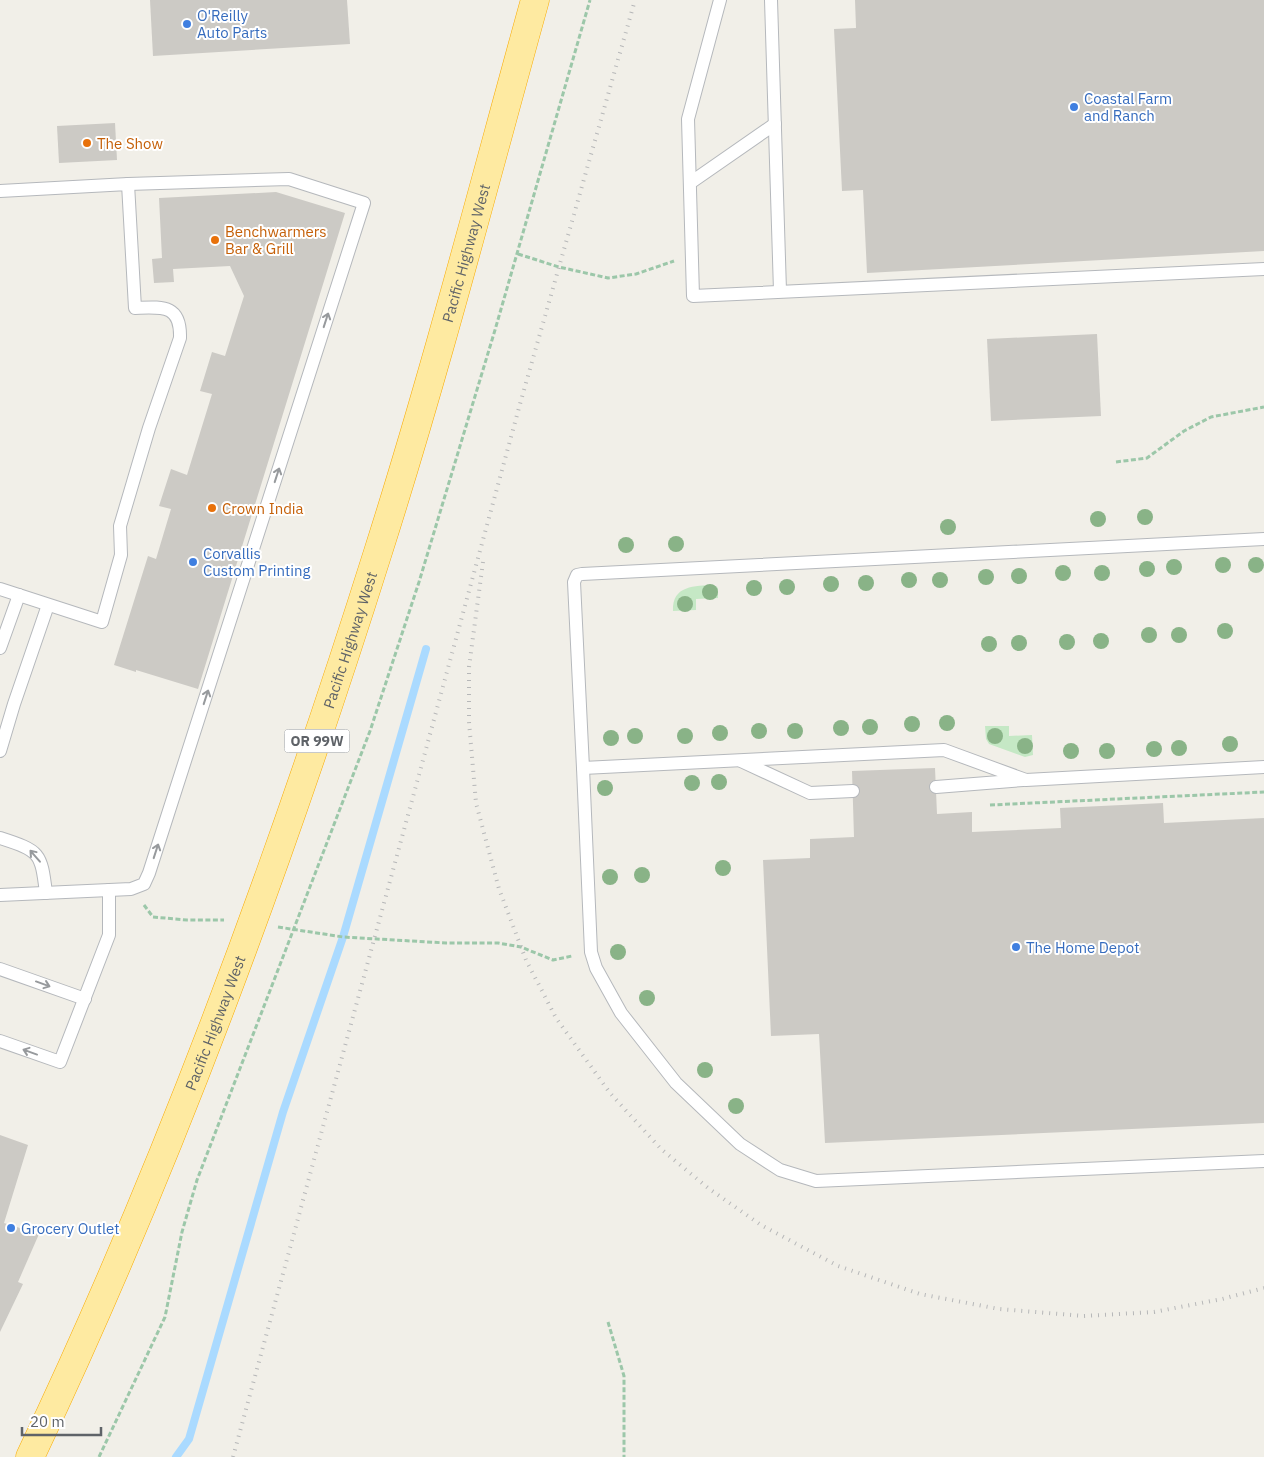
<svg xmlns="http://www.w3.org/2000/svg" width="1264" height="1457" font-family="'IBM Plex Sans',sans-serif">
  <rect width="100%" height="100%" fill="#f1efe8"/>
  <g fill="#c5e8c5">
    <path d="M 714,585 L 718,588 L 718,598 L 696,599 L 696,610 L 673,611 C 672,585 695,586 714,585 Z"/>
    <path d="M 985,726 L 1009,726 L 1009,736 L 1032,735 L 1033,755 L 1025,757 L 989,744 L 986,739 Z"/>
  </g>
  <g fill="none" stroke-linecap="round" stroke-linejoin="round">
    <path stroke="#aadaff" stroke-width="8" d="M 176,1457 L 189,1439 L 283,1112 L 343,937 L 426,649"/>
  </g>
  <g fill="#cccac5">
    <path d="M 150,0 L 347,0 L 350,44 L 153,56 Z"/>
    <path d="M 855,0 L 1264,0 L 1264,251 L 867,273 L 863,190 L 842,191 L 834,29 L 856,28 Z"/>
    <path d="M 115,123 L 117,160 L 59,163 L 57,126 Z"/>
    <path d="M 276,192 L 345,213 L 198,689 L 136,670 L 136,672 L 114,665 L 148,556 L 156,559 L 171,509 L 159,506 L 171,469 L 187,475 L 212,394 L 200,391 L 212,352 L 225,356 L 244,296 L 230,266 L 173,269 L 174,282 L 154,283 L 152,259 L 162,258 L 159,198 Z"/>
    <path d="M 1097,334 L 1101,416 L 991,421 L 987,339 Z"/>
    <path d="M 935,768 L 937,814 L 972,812 L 972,832 L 1061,828 L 1060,808 L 1163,803 L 1164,823 L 1264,818 L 1264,1123 L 825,1143 L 819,1034 L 771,1036 L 763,860 L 810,858 L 810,839 L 854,837 L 852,771 Z"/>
    <path d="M 0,1135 L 28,1145 L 4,1223 L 39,1234 L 18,1282 L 23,1284 L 0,1332 Z"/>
  </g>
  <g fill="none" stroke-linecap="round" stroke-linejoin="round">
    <g stroke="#b5b8bc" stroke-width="14">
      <g id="service">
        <path d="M 720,0 L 688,119 L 693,296 L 1264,269"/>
        <path d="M 771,0 L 780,291"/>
        <path d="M 690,183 L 775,124"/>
        <path d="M 0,191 L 128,184 L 135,308 C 162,307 181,304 180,338 L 149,428 L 120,526 L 121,555 L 102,622 L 0,589"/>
        <path d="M 1264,539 L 582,574 L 577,575 L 574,582 L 583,768 L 944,750 L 1026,780 L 1264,767"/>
        <path d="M 0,648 L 19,595"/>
        <path d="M 0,751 L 14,704 L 48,605"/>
        <path d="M 741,761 L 810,793 L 853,791"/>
        <path d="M 583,768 L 591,952 L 596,968 L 621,1013 L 676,1083 L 740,1144 L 780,1170 L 816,1181 L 1264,1161"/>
        <path d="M 936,787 L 1023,780"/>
        <path d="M 0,838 C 40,851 41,852 46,893"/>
        <path d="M 0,895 L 131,889 L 144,884 L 149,873 L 364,203 L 289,179 L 128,184"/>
        <path d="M 0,969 L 85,999"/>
        <path d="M 0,1041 L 60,1062 L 109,935 L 109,890"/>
      </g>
    </g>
    <g stroke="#f9ab00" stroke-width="29">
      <g id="trunk">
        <path id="s1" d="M 30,1457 C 169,1165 281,860 378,552 C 436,370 484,184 535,0"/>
      </g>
    </g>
    <g stroke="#9cc7a9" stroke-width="3" stroke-dasharray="5 2.5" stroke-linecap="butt">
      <path d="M 518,254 L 559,267 L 608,278 L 636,274 L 674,261"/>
      <path d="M 1116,462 L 1147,458 L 1184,431 L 1211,417 L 1264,407"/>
      <path d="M 990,805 L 1264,792"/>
      <path d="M 144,905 L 153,917 L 187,920 L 224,920"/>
      <path d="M 278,927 L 343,937 L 446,943 L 498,943 L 521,947 L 553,960 L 572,956"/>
      <path d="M 608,1322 L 624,1376 L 624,1457"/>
      <path d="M 99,1457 L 165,1317 L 182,1232 L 197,1180 L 370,731 L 419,582 L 495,330 L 590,0"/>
    </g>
    <use href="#service" stroke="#fff" stroke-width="12"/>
    <use href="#trunk" stroke="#feeaa1" stroke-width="28"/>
    <g stroke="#b6b7b8" stroke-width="4" stroke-dasharray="1 6" stroke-linecap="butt">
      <path d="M 483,562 L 469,667 L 469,722 L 476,803 L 499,889 L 526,960 L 556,1018 L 610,1093 L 661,1149 L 708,1188 L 761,1225 L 838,1266 L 920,1294 L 999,1309 L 1084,1316 L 1154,1312 L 1222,1299 L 1264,1288"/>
      <path d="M 233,1457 L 520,404 L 635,0"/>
    </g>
  </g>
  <g fill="#89b387">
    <circle cx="1145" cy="517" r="8"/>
    <circle cx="1098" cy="519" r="8"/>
    <circle cx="948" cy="527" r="8"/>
    <circle cx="676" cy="544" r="8"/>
    <circle cx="626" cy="545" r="8"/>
    <circle cx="1223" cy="565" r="8"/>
    <circle cx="1256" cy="565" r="8"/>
    <circle cx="1174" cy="567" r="8"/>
    <circle cx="1147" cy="569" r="8"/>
    <circle cx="1063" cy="573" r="8"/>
    <circle cx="1102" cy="573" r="8"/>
    <circle cx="1019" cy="576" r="8"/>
    <circle cx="986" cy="577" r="8"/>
    <circle cx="909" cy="580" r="8"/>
    <circle cx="940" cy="580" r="8"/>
    <circle cx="866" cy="583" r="8"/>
    <circle cx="831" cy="584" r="8"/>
    <circle cx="787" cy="587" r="8"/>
    <circle cx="754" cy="588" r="8"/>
    <circle cx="710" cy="592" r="8"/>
    <circle cx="685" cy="604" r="8"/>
    <circle cx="1225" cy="631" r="8"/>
    <circle cx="1149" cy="635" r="8"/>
    <circle cx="1179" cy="635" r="8"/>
    <circle cx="1101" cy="641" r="8"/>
    <circle cx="1067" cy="642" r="8"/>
    <circle cx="1019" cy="643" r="8"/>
    <circle cx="989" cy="644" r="8"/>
    <circle cx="947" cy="723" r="8"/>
    <circle cx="912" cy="724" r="8"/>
    <circle cx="870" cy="727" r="8"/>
    <circle cx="841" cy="728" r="8"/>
    <circle cx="759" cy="731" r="8"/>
    <circle cx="795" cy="731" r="8"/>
    <circle cx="720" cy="733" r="8"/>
    <circle cx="635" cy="736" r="8"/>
    <circle cx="685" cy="736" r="8"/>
    <circle cx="995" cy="736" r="8"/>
    <circle cx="611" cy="738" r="8"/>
    <circle cx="1230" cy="744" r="8"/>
    <circle cx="1025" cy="746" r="8"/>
    <circle cx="1179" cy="748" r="8"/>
    <circle cx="1154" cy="749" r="8"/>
    <circle cx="1071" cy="751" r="8"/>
    <circle cx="1107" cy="751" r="8"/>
    <circle cx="719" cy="782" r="8"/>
    <circle cx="692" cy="783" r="8"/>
    <circle cx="605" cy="788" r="8"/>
    <circle cx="723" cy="868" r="8"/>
    <circle cx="642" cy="875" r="8"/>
    <circle cx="610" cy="877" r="8"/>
    <circle cx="618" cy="952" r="8"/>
    <circle cx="647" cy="998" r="8"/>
    <circle cx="705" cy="1070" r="8"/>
    <circle cx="736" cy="1106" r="8"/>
  </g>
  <defs><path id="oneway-shaft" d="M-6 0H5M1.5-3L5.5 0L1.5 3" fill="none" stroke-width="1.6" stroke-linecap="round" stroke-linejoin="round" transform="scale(1.25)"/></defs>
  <g stroke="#979a9d">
    <use href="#oneway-shaft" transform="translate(326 320) rotate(-72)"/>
    <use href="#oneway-shaft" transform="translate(277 475) rotate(-72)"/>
    <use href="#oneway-shaft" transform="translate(206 697) rotate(-72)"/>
    <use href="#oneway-shaft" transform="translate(156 851) rotate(-72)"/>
    <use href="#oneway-shaft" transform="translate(35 856) rotate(-131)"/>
    <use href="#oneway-shaft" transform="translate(43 984) rotate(20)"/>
    <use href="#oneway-shaft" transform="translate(30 1052) rotate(-160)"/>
  </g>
  <g fill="#3f7fe0" stroke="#fff" stroke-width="2">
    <circle cx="187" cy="24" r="5"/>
    <circle cx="1074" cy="107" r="5"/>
    <circle cx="193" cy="562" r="5"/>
    <circle cx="1016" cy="947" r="5"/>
    <circle cx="11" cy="1228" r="5"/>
  </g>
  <g fill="#e8710a" stroke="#fff" stroke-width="2">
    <circle cx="87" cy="143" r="5"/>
    <circle cx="215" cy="240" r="5"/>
    <circle cx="212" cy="508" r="5"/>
  </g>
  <g text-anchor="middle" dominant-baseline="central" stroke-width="4" stroke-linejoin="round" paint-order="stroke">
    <rect fill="#fff" stroke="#8f9295" stroke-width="1" x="284.5" y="729.5" width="65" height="23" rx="4"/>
    <g font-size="14" font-weight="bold" fill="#5f6368">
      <text x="317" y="741">OR 99W</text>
    </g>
    <g font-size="15" fill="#366cbe" stroke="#fff" text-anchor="start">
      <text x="197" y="15">O'Reilly<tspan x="197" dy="17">Auto Parts</tspan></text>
      <text x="1084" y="98">Coastal Farm<tspan x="1084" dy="17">and Ranch</tspan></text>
      <text x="203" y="553">Corvallis<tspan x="203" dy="17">Custom Printing</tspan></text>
      <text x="1026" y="947">The Home Depot</text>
      <text x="21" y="1228">Grocery Outlet</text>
    </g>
    <g font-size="15" fill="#c56008" stroke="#fff" text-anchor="start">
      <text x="97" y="143">The Show</text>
      <text x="225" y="231">Benchwarmers<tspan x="225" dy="17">Bar &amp; Grill</tspan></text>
      <text x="222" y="508">Crown India</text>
    </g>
    <g font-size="15" fill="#5f6368" stroke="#fff">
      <text stroke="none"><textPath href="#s1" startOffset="1282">Pacific Highway West</textPath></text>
      <text stroke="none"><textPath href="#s1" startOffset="878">Pacific Highway West</textPath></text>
      <text stroke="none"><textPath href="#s1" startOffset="472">Pacific Highway West</textPath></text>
    </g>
  </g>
  <path d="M22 1427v8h79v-8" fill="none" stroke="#5f6368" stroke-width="2.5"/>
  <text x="30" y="1427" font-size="15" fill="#5f6368" stroke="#ffffff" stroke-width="4" paint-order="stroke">20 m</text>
</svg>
